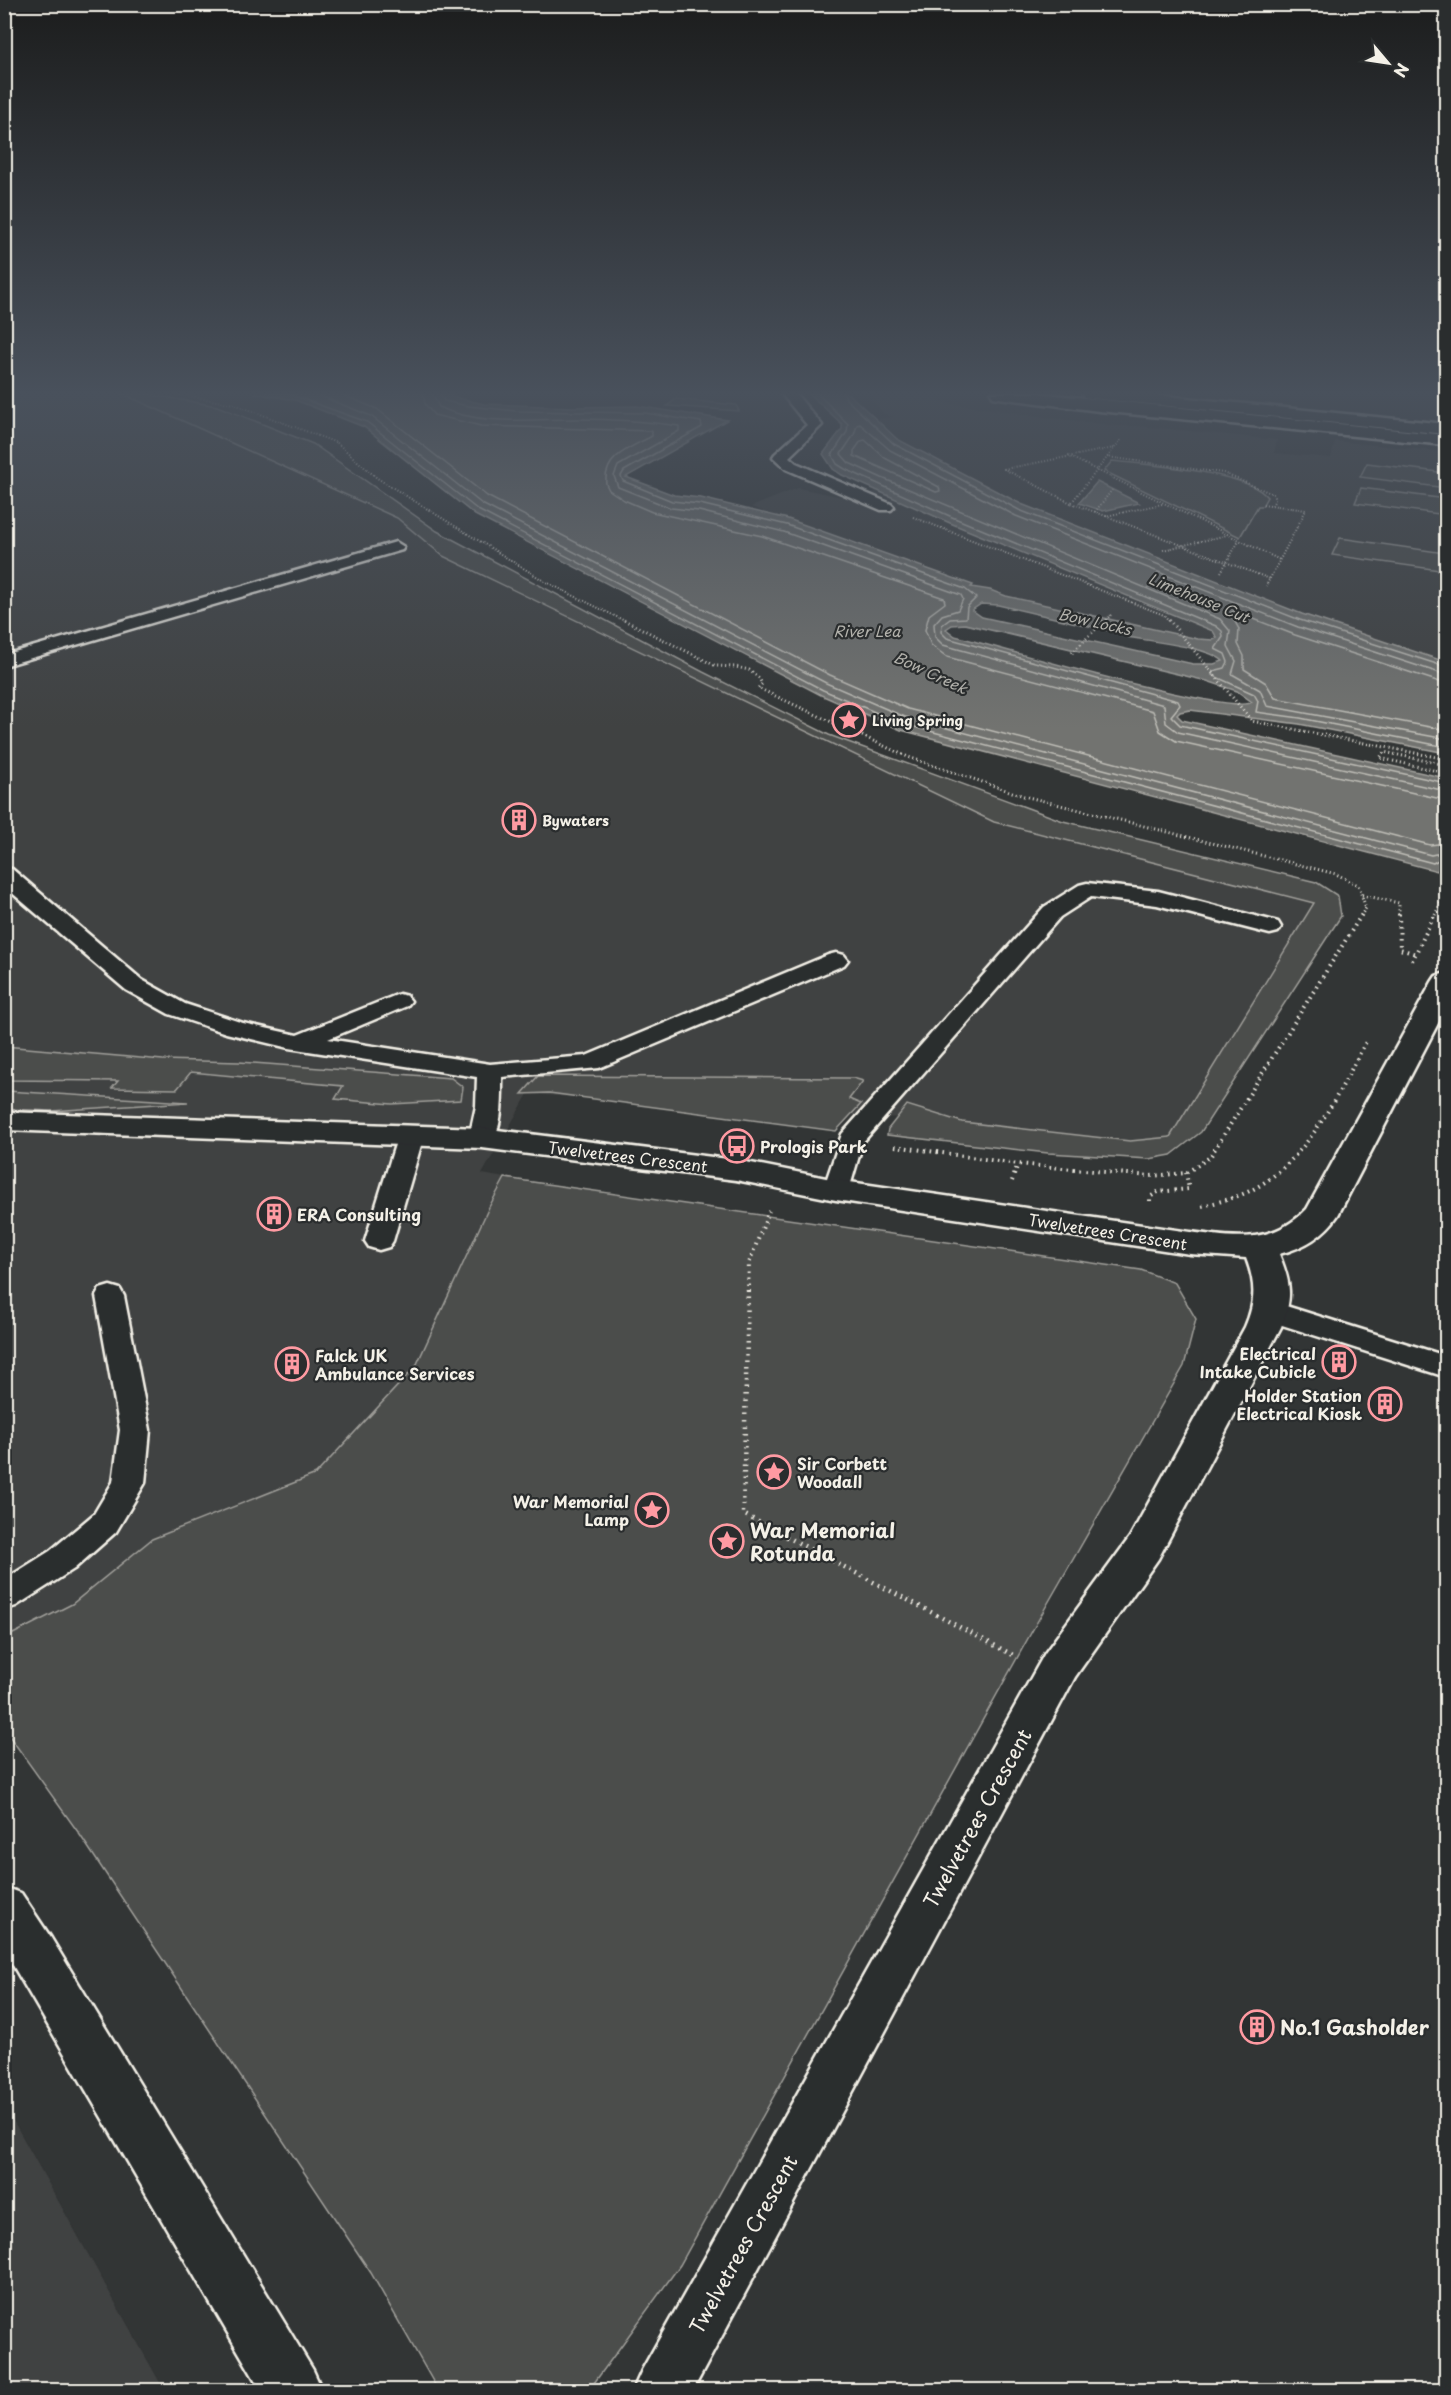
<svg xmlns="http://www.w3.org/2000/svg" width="1451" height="2395" font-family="'Playpen Sans',sans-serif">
  <rect width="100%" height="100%" fill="#323535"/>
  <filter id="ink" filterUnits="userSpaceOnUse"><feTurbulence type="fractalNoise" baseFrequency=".0167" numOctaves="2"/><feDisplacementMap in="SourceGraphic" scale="12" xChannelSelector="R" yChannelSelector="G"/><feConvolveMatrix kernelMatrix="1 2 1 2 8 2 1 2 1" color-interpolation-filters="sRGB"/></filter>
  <g filter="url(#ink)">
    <g fill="#404242">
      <path d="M 5,393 L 121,393 L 397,518 L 443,557 L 994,822 L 1314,903 L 1170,1137 L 1130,1141 L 962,1122 L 528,1094 L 482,1174 L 505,1178 L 489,1207 L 416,1366 L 316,1474 L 152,1539 L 72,1604 L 5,1638 Z"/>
      <path d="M 866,393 L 926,393 L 943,402 L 1045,417 L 1118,426 L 1139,426 L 1277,440 L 1274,453 L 1331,458 L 1335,441 L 1446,452 L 1446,662 L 1302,614 L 1021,504 L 897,439 L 875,419 L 894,417 L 884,414 L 871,398 L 876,397 Z"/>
      <path d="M 798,488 L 853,499 L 860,498 L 876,491 L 1201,626 L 1213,631 L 1217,638 L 1213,640 L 1198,639 L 1006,596 L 990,590 L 970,587 L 972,585 L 751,507 Z"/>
      <path d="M 4,2106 L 5,2106 L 164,2390 L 5,2390 Z"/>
    </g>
    <g fill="#4b4d4c" stroke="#a09f9a" stroke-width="1.5">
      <path d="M 121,393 L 141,393 L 217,406 L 313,444 L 437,531 L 703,672 L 829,735 L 1063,821 L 1316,882 L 1338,896 L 1341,916 L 1201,1132 L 1171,1155 L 1149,1159 L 1048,1153 L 887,1135 L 888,1129 L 907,1105 L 962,1122 L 1130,1141 L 1170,1137 L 1314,903 L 994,822 L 443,556 L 397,518 Z"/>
      <path d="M 676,399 L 736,405 L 739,411 L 667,406 Z"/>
      <path d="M 1112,461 C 1146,465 1247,471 1267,497 L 1262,506 L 1258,506 L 1240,537 L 1104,471 Z"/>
      <path d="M 1367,463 L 1446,473 L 1446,488 L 1360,477 Z"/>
      <path d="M 1361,488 L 1446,499 L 1446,515 L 1355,503 Z"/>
      <path d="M 1340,538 L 1445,553 L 1439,570 L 1332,555 Z"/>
      <path d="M 4,1046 L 163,1060 L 239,1062 L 451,1078 L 463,1087 L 461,1100 L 392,1104 L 335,1099 L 343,1086 L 191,1072 L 177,1089 L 112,1088 L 118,1081 L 5,1080 Z"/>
      <path d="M 538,1076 L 853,1078 L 863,1081 L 849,1099 L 861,1104 L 836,1131 L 549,1093 L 522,1094 Z"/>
      <path d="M 6,1091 L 188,1102 L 51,1111 L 5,1109 Z"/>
      <path d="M 505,1178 L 1141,1270 L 1175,1283 L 1196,1319 L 1184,1366 L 1036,1624 L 680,2265 L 589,2390 L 438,2390 L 371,2273 L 78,1832 L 5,1730 L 5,1638 L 72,1604 L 152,1539 L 316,1474 L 416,1366 L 489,1207 Z"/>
    </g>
    <g fill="#727370" stroke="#a6a5a0" stroke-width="1.5" fill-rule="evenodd">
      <path d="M 253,393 L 438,393 L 484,404 L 572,407 L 637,406 L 727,420 L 626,477 L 674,495 L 701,498 L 788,519 L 973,585 L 971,587 L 990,590 L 1006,596 L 1198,639 L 1213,640 L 1217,638 L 1213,631 L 950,523 L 842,475 L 833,469 L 823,454 L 842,429 L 842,424 L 808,393 L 848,393 L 897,439 L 1021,504 L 1302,614 L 1446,662 L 1446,753 L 1299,724 L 1190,710 L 1180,712 L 1177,715 L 1182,720 L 1191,722 L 1446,778 L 1446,866 L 1441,865 L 1437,871 L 901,730 L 821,695 L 475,515 L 364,427 L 295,400 ZM 981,604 L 998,605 L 1128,635 L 1127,637 C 1149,641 1208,647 1223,661 L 1214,664 L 1193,664 L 982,617 L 972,610 ZM 965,624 L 1207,681 L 1237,691 L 1252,702 C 1235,717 993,646 955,636 L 946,629 L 952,625 Z"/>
      <path d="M 1097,482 L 1139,503 L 1103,511 L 1079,503 Z"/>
    </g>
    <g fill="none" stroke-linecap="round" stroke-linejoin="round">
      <g stroke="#c0bfb8" stroke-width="1.5">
        <path d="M 286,393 L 367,422 L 478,510 L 823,690 L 903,724 L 1433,863 L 1440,859 L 1446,860"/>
        <path d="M 313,393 L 371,416 L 482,504 L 826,683 L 905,717 L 1431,855 L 1446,852"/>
        <path d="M 338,393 L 377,409 L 487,496 L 830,675 L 908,709 L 1430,845 L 1446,843"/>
        <path d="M 423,393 L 425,404 L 434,415 L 481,426 L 652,431 L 652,436 C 632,447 603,456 606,484 L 609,490 L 624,500 L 652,512 L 762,536 L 944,598 L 945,603 L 929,615 L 925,630 L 931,645 L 947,657 L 1153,711 L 1160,731 L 1176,741 L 1446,800"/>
        <path d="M 432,393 L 439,407 C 479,426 533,419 577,419 C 611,419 645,421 679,426 L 679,431 L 618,466 L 614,476 L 618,487 L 671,508 L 699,511 L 784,532 L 961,595 L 963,599 L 958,610 L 942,615 L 934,624 L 935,637 L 943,645 L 1164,705 L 1166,723 L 1178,732 L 1446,791"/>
        <path d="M 440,393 L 444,401 L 468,406 L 516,411 L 645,413 L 701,422 L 702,427 L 624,471 L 621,476 L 623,481 L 672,501 L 700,504 L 787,525 L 965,589 L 976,598 L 967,607 L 966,618 L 950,619 L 942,625 L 941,632 L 947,638 L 1178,701 L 1180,705 L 1171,716 L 1180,725 L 1446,783"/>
        <path d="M 817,393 L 848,424 L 847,432 L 832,455 L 837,464 L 845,469 L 952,517 L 1216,626 L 1222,631 L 1223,637 L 1215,649 L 1225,654 L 1228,662 L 1225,668 L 1213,671 L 1212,675 L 1254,694 L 1258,701 L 1256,712 L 1300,718 L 1446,747"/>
        <path d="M 844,393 L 846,399 L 894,444 L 1019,510 L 1300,620 L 1446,667"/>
        <path d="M 865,440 L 885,458 L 939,487 L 940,491 L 936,492 L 854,456 L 854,451 L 861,441 Z"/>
        <path d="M 1446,675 L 1298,627 L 1016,516 L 890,450 L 860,424 L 857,425 L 854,435 L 841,454 L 849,463 L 882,478 L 1220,619 L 1230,631 L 1228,646 L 1236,661 L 1232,674 L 1260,690 L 1267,706 L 1446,739"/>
        <path d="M 1446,684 L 1295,635 L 1233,611 L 1230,613 L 1239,629 L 1238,644 L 1244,656 L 1244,669 L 1266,683 L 1275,698 L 1446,730"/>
      </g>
      <g stroke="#f4f1e8" stroke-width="5">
        <g id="service">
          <path d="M 781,393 L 795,393 L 822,425 L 789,457 L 796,463 L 891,504 L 894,507 L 891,510 L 881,510 L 786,469 L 773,457 L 775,454 L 807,425 Z"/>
          <path d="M 396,542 L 404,547 L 402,550 L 4,666 L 4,655 Z"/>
          <path d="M 4,868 L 12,869 L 142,980 L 185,1004 L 243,1023 L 297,1035 L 399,994 L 407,996 L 411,1001 L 407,1006 L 328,1039 L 490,1064 L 586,1056 L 828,955 L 836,953 L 844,955 L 848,960 L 844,965 L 599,1068 L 502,1077 C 502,1098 503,1126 491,1144 L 482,1146 L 473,1144 L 469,1138 L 476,1106 L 477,1077 L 289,1048 L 226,1033 L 169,1014 L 126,990 L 4,886 Z"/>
          <path d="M 1087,883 L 1158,891 L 1278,922 L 1281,927 L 1278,932 L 1270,934 L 1157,905 L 1091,897 L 1060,917 L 863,1142 L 849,1190 L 846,1196 L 836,1198 L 826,1196 L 823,1190 L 842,1134 L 1044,907 L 1079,885 Z"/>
          <path d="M 411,1127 L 420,1129 L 424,1135 L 393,1241 L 389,1247 L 379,1250 L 369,1247 L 365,1241 L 398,1135 L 402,1129 Z"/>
          <path d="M 110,1286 L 120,1289 L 124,1296 L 150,1430 L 145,1483 L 116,1532 L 74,1569 L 16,1606 L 4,1610 L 4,1580 L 50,1551 L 94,1514 L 113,1482 L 120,1430 L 96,1296 L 100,1289 Z"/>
          <path d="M 1270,1301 L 1446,1356 L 1446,1377 L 1260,1318 L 1256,1311 L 1260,1304 Z"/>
        </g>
      </g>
      <g stroke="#f4f1e8" stroke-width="5">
        <g id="minor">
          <path d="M 1446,973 L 1446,1008 L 1338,1215 C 1323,1237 1303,1248 1279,1254 C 1291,1284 1293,1297 1281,1327 L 1158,1559 L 1075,1677 L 693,2390 L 633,2390 L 642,2370 L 1045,1653 L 1130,1537 L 1245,1327 C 1256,1301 1256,1284 1246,1258 L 1190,1254 L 836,1200 L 736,1180 L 482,1148 L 4,1130 L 4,1112 L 482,1128 L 736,1160 L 836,1180 L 1190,1232 C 1235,1238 1272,1245 1307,1209 L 1432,982 L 1436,976 Z"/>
          <path d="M 4,1887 L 21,1893 L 51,1938 L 313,2370 L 322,2390 L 261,2390 L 4,1950 Z"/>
        </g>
      </g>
      <g stroke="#f4f1e8" stroke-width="5">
        <path id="tertiary" d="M 991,393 L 1036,393 L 1446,435 L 1446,445 L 1099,411 L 999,398 L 993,397 Z"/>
      </g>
      <g stroke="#f4f1e8" stroke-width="5">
        <path id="trunk" d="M 1082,393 L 1137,393 L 1446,424 L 1446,434 L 1090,398 L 1084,397 Z"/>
      </g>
      <g stroke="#f4f1e8" stroke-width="2" stroke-dasharray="1 2" stroke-linecap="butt">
        <path d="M 171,393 L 234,404 L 337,443 L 377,478 L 546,582 L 627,622"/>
        <path d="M 1121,440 L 1071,503 L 1106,516 L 1162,504"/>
        <path d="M 1068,456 L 1280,560"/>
        <path d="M 1107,457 L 1223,473 L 1273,494 L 1275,500 L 1272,505"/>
        <path d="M 1071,503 L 1004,469 L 1114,448"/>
        <path d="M 1263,504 L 1306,510 L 1266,586"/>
        <path d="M 1095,512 L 1112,490"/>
        <path d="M 1106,516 L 1270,579"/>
        <path d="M 913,517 L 1164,615 L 1170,622"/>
        <path d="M 1163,550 L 1227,535"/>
        <path d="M 1221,572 L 1239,541"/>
        <path d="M 1104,622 L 1112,614"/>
      </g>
      <g stroke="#f4f1e8" stroke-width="3" stroke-dasharray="1 3" stroke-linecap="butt">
        <path d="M 624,620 L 716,666 L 736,667 L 749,670 L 759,678 L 762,684 L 758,688 L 908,757 L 1024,796 L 1336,874 L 1358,885 L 1366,908 L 1361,915"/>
        <path d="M 1169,620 L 1252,721 L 1446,759"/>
        <path d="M 1072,653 L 1105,620"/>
        <path d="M 1446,765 L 1384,752 L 1380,758 L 1446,773"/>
        <path d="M 1362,895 L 1399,903 L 1399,915"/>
        <path d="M 1435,915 L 1446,892"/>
      </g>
      <g stroke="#f4f1e8" stroke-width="4" stroke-dasharray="1.5 4.5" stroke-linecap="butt">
        <path d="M 1399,914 L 1400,949 L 1416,954"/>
        <path d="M 1412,961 L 1435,914"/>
        <path d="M 895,1146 L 1018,1164 L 1150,1176 L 1186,1173 L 1210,1157 L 1362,914"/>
        <path d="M 1012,1181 L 1018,1164"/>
        <path d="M 1150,1201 L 1150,1197 L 1158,1192 L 1189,1189 L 1186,1173"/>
        <path d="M 1202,1206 C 1223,1201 1244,1196 1262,1184 C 1313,1151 1339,1091 1367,1040"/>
        <path d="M 748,1292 L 749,1263 L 769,1211"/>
      </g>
      <path stroke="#f4f1e8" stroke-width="4.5" stroke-dasharray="1.5 5" stroke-linecap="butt" d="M 748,1290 L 743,1514 L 1015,1656"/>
      <use href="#service" fill="#2a2d2e" fill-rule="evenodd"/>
      <use href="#minor" fill="#2a2d2e" fill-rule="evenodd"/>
      <use href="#tertiary" fill="#2a2d2e" fill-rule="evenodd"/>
      <use href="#trunk" fill="#2a2d2e" fill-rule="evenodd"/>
    </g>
  </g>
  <linearGradient id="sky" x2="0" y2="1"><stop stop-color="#1c1d1d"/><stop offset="0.54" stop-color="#49515c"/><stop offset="1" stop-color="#49515c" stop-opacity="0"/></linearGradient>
  <rect width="1451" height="728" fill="url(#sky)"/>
  <defs>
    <g id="sight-ring" transform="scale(1.725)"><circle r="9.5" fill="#2a2d2e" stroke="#ff9aa2" stroke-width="1.5"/><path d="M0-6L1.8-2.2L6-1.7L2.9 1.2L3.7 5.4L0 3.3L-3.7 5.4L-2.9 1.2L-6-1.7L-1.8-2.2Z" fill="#ff9aa2"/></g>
    <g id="building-ring" transform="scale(1.725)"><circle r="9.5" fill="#2a2d2e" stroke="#ff9aa2" stroke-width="1.5"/><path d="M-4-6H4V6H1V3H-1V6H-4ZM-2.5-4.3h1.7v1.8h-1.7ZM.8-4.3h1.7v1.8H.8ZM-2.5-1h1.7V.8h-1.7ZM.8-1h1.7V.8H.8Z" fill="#ff9aa2"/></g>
    <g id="bus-ring" transform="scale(1.725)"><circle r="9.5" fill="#2a2d2e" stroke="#ff9aa2" stroke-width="1.5"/><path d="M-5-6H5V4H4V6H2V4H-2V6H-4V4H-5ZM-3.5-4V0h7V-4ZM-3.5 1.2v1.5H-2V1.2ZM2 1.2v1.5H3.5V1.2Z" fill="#ff9aa2"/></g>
  </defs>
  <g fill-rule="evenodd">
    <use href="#sight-ring" x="849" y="720"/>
    <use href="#building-ring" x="519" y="820"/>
    <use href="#bus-ring" x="737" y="1146"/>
    <use href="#building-ring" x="274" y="1214"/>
    <use href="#building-ring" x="1339" y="1362"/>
    <use href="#building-ring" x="292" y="1364"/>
    <use href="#building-ring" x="1385" y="1404"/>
    <use href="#sight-ring" x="774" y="1472"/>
    <use href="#sight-ring" x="652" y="1510"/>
    <use href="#sight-ring" x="727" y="1541"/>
    <use href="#building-ring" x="1257" y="2027"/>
  </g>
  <g text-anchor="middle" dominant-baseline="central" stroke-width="4.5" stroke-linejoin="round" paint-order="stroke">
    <g font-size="14" font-weight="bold" fill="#f4f1e8" stroke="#2a2d2e" text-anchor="start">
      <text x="872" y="720">Living Spring</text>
      <text x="542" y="820">Bywaters</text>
    </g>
    <g font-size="15" font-style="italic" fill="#b3b2ac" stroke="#2a2d2e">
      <text transform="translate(1199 597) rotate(22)">Limehouse Cut</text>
      <text transform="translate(1095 621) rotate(13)">Bow Locks</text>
      <text x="867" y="630">River Lea</text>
      <text transform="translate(931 672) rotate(25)">Bow Creek</text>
    </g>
    <g font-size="16" font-weight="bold" fill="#f4f1e8" stroke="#2a2d2e" text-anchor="start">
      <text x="760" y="1146">Prologis Park</text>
      <text x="297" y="1214">ERA Consulting</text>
      <text x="1316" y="1353" text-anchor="end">Electrical<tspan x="1316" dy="18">Intake Cubicle</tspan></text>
      <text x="315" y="1355">Falck UK<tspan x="315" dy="18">Ambulance Services</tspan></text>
      <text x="1362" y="1395" text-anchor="end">Holder Station<tspan x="1362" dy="18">Electrical Kiosk</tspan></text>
      <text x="797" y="1463">Sir Corbett<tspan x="797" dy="18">Woodall</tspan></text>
      <text x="629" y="1501" text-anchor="end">War Memorial<tspan x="629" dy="18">Lamp</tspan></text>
    </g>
    <g font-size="16" fill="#f4f1e8" stroke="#2a2d2e">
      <text transform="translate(628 1156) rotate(7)">Twelvetrees Crescent</text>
      <text transform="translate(1108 1231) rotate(9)">Twelvetrees Crescent</text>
    </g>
    <g font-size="20" font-weight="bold" fill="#f4f1e8" stroke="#2a2d2e" text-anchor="start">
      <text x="750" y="1530">War Memorial<tspan x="750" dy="23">Rotunda</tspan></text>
      <text x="1280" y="2027">No.1 Gasholder</text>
    </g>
    <g font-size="20" fill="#f4f1e8" stroke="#2a2d2e">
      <text transform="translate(977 1818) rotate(-61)">Twelvetrees Crescent</text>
      <text transform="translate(743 2244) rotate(-61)">Twelvetrees Crescent</text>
    </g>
  </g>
  <rect width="1451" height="2395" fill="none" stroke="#2a2d2e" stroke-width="24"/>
  <rect x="12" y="12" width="1427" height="2371" fill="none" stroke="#f4f1e8" stroke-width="2" filter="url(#ink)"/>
  <g transform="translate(1388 63) rotate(119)" stroke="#2a2d2e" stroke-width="4.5" paint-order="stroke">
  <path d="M0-4.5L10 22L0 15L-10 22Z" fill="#f4f1e8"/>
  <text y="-9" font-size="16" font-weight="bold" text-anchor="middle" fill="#f4f1e8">N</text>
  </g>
</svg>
